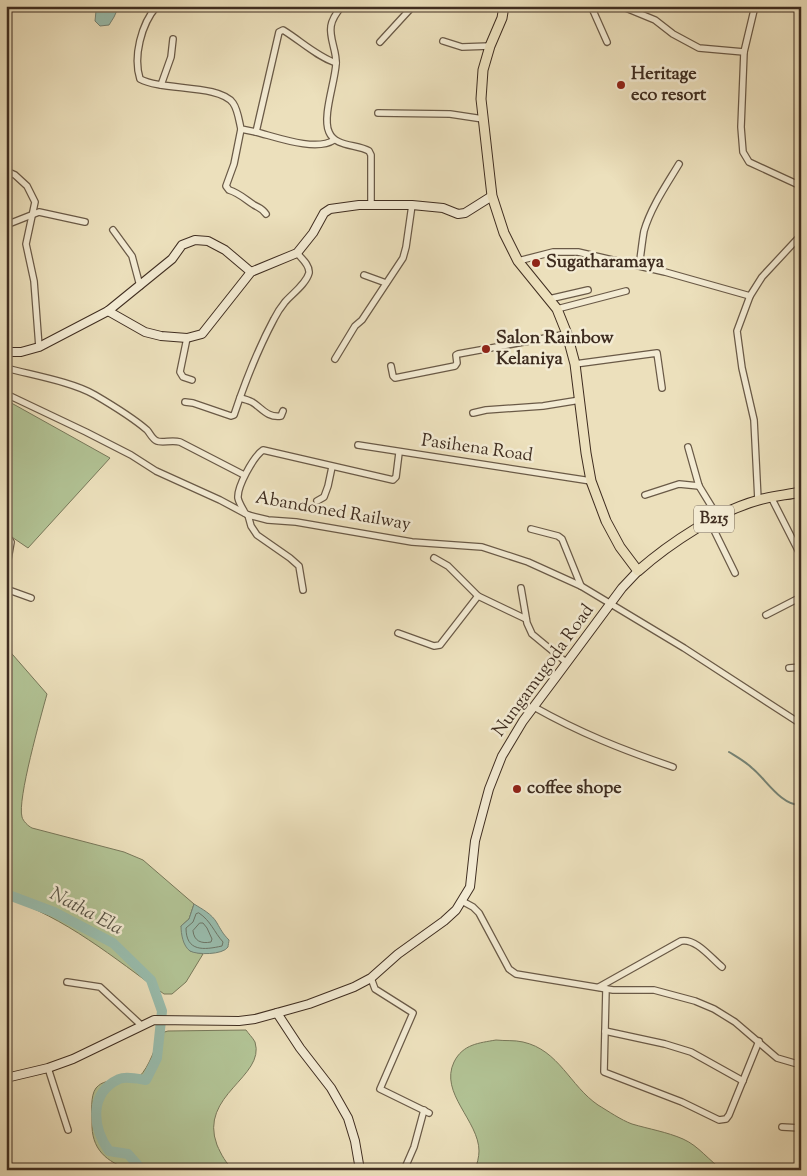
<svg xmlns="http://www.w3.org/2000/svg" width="807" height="1176" font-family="'Sorts Mill Goudy',serif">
  <rect width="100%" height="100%" fill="#ece0bc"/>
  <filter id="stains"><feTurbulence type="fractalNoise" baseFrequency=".004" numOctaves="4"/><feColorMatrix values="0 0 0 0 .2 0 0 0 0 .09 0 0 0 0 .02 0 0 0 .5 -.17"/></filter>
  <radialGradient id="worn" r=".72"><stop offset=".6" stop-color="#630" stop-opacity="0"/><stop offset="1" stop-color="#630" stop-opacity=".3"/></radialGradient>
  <g fill="#b2c395" stroke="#78785a">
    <path d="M 6,400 L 110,458 L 28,548 L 6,533 Z"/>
    <path d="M 6,647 L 47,694 C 41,716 17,800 22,817 C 23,821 28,826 32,828 L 124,852 L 143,860 L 194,904 L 189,919 L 181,926 L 190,951 L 203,954 L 186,982 L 172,994 L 164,994 C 114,958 65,917 6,898 Z"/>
    <path d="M 246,1030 C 248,1033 253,1038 255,1042 C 266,1077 198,1095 217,1145 C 221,1154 226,1164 234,1170 C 214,1170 194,1170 173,1170 C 164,1170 139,1172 131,1170 C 106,1162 91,1149 92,1122 C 92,1112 90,1096 96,1088 C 108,1074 127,1087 139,1077 C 150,1066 155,1047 161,1033 L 168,1031 Z"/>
    <path d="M 496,1040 C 505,1041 515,1040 523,1042 C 559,1050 570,1086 598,1105 C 608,1111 621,1120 632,1124 C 649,1129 667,1132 683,1139 C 699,1146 709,1161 723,1170 L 475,1170 C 477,1164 479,1157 479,1151 C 479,1121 439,1093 454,1062 C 463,1044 479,1043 496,1040 Z"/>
  </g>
  <g fill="#99bdae" stroke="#758375">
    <path d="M 93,6 L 119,6 L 114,17 L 109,25 L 100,26 L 95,21 L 96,11 Z"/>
    <path d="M 194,904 C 202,909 212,914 217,923 C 221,930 223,934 229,940 C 229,941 228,946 228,947 C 223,955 197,955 190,951 C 183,946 181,934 181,926 L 189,919 Z"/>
  </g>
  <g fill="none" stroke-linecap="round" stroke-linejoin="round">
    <g stroke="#6c7567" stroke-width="1">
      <path d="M 199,913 C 211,921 214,932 223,942 L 222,946 C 204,950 186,952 186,928 L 193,922 L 196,914 Z"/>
      <path d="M 200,923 L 203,923 L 207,928 L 212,939 L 211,942 C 201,944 194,941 193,931 Z"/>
    </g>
    <path stroke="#758375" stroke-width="2" d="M 729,752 C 737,757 746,762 752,768 C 765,778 781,806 801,805"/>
    <path stroke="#99bdae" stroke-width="10" d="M 6,894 L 54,912 L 113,943 L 151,980 L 162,1011 L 157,1058 L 146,1080 C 139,1079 126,1076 119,1079 C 89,1093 92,1127 109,1151 L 128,1154 L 142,1170"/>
    <g stroke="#6a5a47" stroke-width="8">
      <g id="street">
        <path d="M 157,6 C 141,24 133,57 140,79 C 162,91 219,84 233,103 C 238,110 239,121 241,129 L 256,132"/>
        <path d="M 342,6 C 337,12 332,19 331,26 C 329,39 337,51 336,64 C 335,82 322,117 329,132 C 335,147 357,144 369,151 L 371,155 L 371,205"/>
        <path d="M 591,6 L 607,42"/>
        <path d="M 621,6 L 655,20 L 673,34 L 699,48 L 744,52"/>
        <path d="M 755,6 L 744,52 L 741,127 L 743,152 L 749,162 L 801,186"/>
        <path d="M 443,41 L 462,47 L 490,46"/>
        <path d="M 380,42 L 413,6"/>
        <path d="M 161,85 L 171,57 L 173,39"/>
        <path d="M 378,113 L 450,114 L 483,119"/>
        <path d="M 241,129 L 234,164 L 226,186 L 229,190 C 239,193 245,199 254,205 C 259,208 262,208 266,214"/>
        <path d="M 334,140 C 316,152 276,137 256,132 L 279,32 L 283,30 C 301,41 316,56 336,63"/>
        <path d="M 6,171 L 15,175 L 27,186 L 35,202 L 26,244 L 34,281 L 39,347"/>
        <path d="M 6,225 L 39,212 L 85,222"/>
        <path d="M 113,230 L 132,256 L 140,286"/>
        <path d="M 518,261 L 553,252 L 578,252 L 665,272 L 750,296"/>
        <path d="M 639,266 C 641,254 642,242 644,231 C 651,207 667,184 679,164"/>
        <path d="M 364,275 L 386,283"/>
        <path d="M 549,299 L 588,290"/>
        <path d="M 557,309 L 626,291"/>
        <path d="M 187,338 L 180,372 L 183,377 L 192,380"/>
        <path d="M 335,359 L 355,326 L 362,320 L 403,258 L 406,247 L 412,205"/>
        <path d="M 575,364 L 657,353 L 662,388"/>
        <path d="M 391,366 L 393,376 L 395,378 L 455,366 L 457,363 L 456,355 L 458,354 L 567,334"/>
        <path d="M 6,368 C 32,375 73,382 95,395 C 112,405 132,417 147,430 C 150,433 152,439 157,441 C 161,443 173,440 180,442 L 244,475"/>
        <path d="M 6,394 L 86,432 L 131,455 L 156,471 L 220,500 L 248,515 L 268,520 L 296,522 L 412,542 L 482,547 L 528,562 L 581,586 L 684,648 L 801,724"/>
        <path d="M 240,398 C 244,399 248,400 252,402 C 262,408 267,418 281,416 L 283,411"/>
        <path d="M 185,402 L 193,403 L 231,416 L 234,415 C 245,382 258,349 274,319 C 277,313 281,307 285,302 C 292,294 306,284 309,273 C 310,265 301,258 297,253"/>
        <path d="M 473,413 L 486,410 L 543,406 L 580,400"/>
        <path d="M 358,445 L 591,481"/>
        <path d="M 688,447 L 699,486 L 718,517"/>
        <path d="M 645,495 L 679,484 L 699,486"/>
        <path d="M 771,497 L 801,556"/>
        <path d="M 758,500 L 754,420 L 742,368 L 737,331 L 750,296 L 762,277 L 801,235"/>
        <path d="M 317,501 L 324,497 L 328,486 L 332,467"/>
        <path d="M 245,513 C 243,509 239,503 238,498 C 237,487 253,457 263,450 L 393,480 L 396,477 L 399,453"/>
        <path d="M 248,515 L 251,526 L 257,535 L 290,558 L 299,566 L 303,590"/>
        <path d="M 710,522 L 735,573"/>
        <path d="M 531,529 L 558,536 L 562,539 L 581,586"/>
        <path d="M 6,534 L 11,542 L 6,571"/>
        <path d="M 434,558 L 448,566 L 478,596"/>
        <path d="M 521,588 L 527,623 L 532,634 L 567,663"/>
        <path d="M 6,589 L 31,598"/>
        <path d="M 766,615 L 801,597"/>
        <path d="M 398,633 L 434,646 L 440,645 L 478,596 L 526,619"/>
        <path d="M 789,668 L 801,667"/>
        <path d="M 534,707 C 580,733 623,750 673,767"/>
        <path d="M 462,901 L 473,907 L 479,913 L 509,969 L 516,974 L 613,990 L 654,990 L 695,1001 L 714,1009 L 735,1022 L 777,1058 L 801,1065"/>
        <path d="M 6,960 L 8,996 L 6,1002"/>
        <path d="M 371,978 L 375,989 L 413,1013 L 380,1089 L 429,1113"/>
        <path d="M 67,982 L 100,987 L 141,1025"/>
        <path d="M 599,987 L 681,941 C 696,938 711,958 722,967"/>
        <path d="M 606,989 L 604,1072 L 682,1102 L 719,1120 L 726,1119 L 729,1115 L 759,1041"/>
        <path d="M 605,1031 L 665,1044 L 691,1052 L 743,1081"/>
        <path d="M 48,1068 L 68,1130"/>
        <path d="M 782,1127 L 801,1128"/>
        <path d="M 404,1170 L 414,1147 L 424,1110"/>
      </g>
    </g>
    <g stroke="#3f2d20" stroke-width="10">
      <g id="secondary">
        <path d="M 108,311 L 145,332 L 161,336 L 187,338 L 202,334 L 251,272 L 297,253 L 313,233 L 324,213 L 330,209 L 359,205 L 412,205 L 443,208 L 458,214 L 465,213 L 492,196"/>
        <path d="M 6,352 L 21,352 L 39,347 L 108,311 L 172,259 L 182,245 L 195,240 L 208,241 L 225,250 L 251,272"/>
        <path d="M 277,1013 L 300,1048 L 331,1088 L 348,1118 L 355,1141 L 360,1170"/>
        <path d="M 6,1078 L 48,1068 L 73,1059 L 154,1020 L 239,1021 L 255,1019 L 309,1004 L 354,987 L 371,978 L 398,954 L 444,921 L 456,910 L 470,887 L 475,841 L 489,789 L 502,756 L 523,721 L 556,677 L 622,588 L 638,571"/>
      </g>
    </g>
    <g stroke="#3f2d20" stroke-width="11">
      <path id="primary" d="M 504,6 L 502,18 L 490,46 L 483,70 L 481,99 L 492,196 L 504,233 L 518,261 L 557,309 L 567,334 L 575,364 L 586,453 L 591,481 L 606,521 L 620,547 L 638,571 C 670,543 718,511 759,500 C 772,496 787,495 801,492"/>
    </g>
    <use href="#street" stroke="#f3ebd3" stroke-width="5.5"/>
    <use href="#secondary" stroke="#f3ebd3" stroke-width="8"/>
    <use href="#primary" stroke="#ece0bc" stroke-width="9"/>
  </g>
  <g fill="#8f2418" stroke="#f3ebd3" stroke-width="2">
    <circle cx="621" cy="85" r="5"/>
    <circle cx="536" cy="263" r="5"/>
    <circle cx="486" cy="349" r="5"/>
    <circle cx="517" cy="789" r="5"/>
  </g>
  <g text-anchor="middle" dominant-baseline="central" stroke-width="5" stroke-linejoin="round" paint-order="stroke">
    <rect fill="#f3ebd3" stroke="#756656" stroke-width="1" x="694" y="505.5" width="40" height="27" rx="4"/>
    <g font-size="16" font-weight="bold" fill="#3f2d20">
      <text x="714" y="519">B215</text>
    </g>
    <g font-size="18" font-weight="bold" fill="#3f2d20" stroke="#f3ebd3" text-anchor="start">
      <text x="631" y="75">Heritage<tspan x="631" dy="21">eco resort</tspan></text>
      <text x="546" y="263">Sugatharamaya</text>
      <text x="496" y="339">Salon Rainbow<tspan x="496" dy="21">Kelaniya</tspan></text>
      <text x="527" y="789">coffee shope</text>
    </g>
    <g font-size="18" fill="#3f2d20" stroke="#f3ebd3">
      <text transform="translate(477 449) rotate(8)">Pasihena Road</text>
      <text transform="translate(333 512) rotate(10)">Abandoned Railway</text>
      <text transform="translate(544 671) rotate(-54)">Nungamugoda Road</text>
    </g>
    <g font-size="19" font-style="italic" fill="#565144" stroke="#f3ebd3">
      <text transform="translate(86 912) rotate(28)">Natha Ela</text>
    </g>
  </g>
  <rect width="807" height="1176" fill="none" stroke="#ece0bc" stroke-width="25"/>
  <rect x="8" y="8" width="792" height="1161" fill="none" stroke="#3f2d20" stroke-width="2.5"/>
  <rect x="12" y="12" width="782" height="1151" fill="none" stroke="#3f2d20"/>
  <rect width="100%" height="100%" filter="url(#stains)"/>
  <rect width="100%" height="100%" fill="url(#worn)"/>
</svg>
